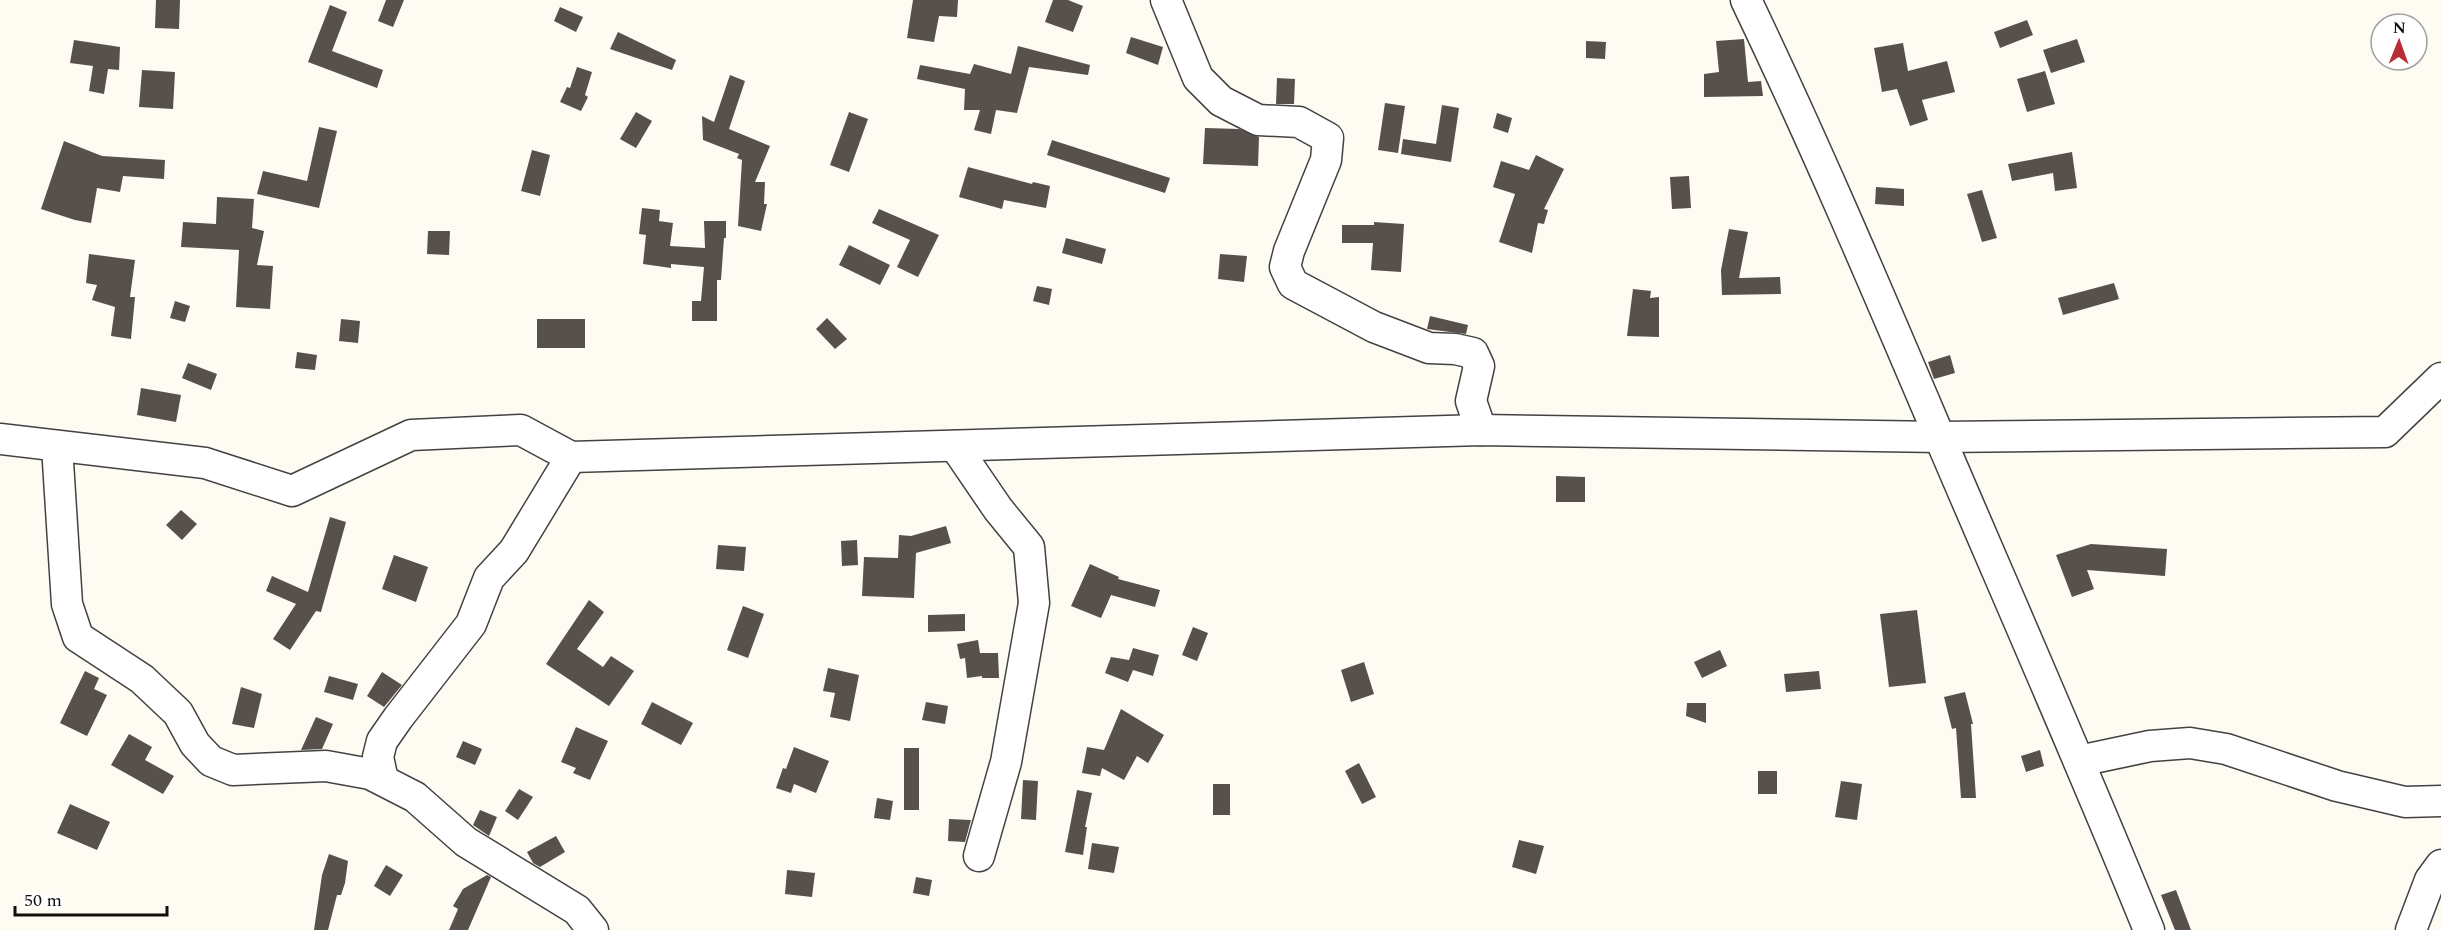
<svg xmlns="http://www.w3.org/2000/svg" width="2441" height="930" font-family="Spectral,serif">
  <rect width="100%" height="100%" fill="#fefcf2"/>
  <g fill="#57504c">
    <path d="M 156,0 L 180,0 L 179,29 L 155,28 Z"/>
    <path d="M 386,0 L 404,0 L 393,27 L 378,21 Z"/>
    <path d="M 913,0 L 958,0 L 957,17 L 939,16 L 934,42 L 907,38 Z"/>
    <path d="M 1053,0 L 1068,0 L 1083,6 L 1073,32 L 1045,22 Z"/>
    <path d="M 330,5 L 347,12 L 332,51 L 383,70 L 377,88 L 308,62 Z"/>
    <path d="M 560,7 L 583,17 L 576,32 L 554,21 Z"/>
    <path d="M 2027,20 L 2033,35 L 2000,48 L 1994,32 Z"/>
    <path d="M 618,32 L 676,60 L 672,70 L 610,49 Z"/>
    <path d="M 1131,37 L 1163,47 L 1158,65 L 1126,53 Z"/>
    <path d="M 1744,39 L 1748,82 L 1761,81 L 1763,96 L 1704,97 L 1704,74 L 1719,72 L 1716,41 Z"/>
    <path d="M 2077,39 L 2085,62 L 2051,73 L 2043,50 Z"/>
    <path d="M 74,40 L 120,47 L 119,70 L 108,69 L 104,94 L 89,91 L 93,66 L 70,63 Z"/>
    <path d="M 1586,41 L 1606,42 L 1605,59 L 1586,58 Z"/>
    <path d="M 1903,43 L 1908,71 L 1947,61 L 1955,92 L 1922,100 L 1928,120 L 1910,126 L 1897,89 L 1882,92 L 1874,48 Z"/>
    <path d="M 1018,46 L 1090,65 L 1088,75 L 1029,67 L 1017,113 L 996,110 L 991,134 L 974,130 L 980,110 L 964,110 L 965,89 L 917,79 L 920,65 L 970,74 L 974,64 L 1011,74 Z"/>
    <path d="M 577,67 L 592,72 L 585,95 L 588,97 L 581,111 L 560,102 L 567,87 L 570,88 Z"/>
    <path d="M 142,70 L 175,72 L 173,109 L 139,107 Z"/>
    <path d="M 2045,71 L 2055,104 L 2027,112 L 2017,79 Z"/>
    <path d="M 730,75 L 745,81 L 729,129 L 770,146 L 755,182 L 765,182 L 764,204 L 767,204 L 761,231 L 738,226 L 742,160 L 737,158 L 739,154 L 703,140 L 702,116 L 714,122 Z"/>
    <path d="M 1277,78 L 1295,79 L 1294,104 L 1276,104 Z"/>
    <path d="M 1385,103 L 1405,106 L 1398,153 L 1378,150 Z"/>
    <path d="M 1442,105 L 1459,108 L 1451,162 L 1401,154 L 1403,139 L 1436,144 Z"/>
    <path d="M 636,112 L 652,121 L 636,148 L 620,139 Z"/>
    <path d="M 849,112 L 868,119 L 849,172 L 830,165 Z"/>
    <path d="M 1497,113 L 1512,118 L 1508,133 L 1493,128 Z"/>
    <path d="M 319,127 L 337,131 L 319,208 L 257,194 L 263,171 L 307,181 Z"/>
    <path d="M 1205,128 L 1239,129 L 1259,137 L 1258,166 L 1203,164 Z"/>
    <path d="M 1052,140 L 1170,178 L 1165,193 L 1047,155 Z"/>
    <path d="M 64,141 L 102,156 L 165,160 L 164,179 L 123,176 L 120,192 L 97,188 L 91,223 L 75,220 L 41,209 Z"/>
    <path d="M 532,150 L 550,155 L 540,196 L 521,191 Z"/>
    <path d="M 2072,152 L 2077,188 L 2055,191 L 2053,173 L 2012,181 L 2008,164 Z"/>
    <path d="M 1536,155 L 1564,169 L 1544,209 L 1548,210 L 1544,224 L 1538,223 L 1532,253 L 1499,242 L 1515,194 L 1493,187 L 1501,161 L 1529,170 Z"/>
    <path d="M 968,167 L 1032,184 L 1033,182 L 1050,186 L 1046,208 L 1004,200 L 1002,209 L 959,197 Z"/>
    <path d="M 1689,176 L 1691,208 L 1672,209 L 1670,177 Z"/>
    <path d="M 1876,187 L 1904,189 L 1904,206 L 1875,204 Z"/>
    <path d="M 1982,190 L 1997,238 L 1982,242 L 1967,194 Z"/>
    <path d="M 217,197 L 254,199 L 252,228 L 264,231 L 257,265 L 273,266 L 270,309 L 236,307 L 239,250 L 181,247 L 183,222 L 216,224 Z"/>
    <path d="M 642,208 L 660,210 L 659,221 L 673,223 L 670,246 L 705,248 L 704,221 L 726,221 L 726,238 L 724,238 L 721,280 L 717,280 L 717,321 L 692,321 L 692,301 L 701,301 L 704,267 L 671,264 L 671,268 L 643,264 L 646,235 L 639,234 Z"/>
    <path d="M 879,209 L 939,235 L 918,277 L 897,267 L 910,240 L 872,223 Z"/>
    <path d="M 1374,222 L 1404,224 L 1401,272 L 1371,270 L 1373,243 L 1342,243 L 1342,225 L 1374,225 Z"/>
    <path d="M 1729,229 L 1748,232 L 1739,278 L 1780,277 L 1781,294 L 1722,295 L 1721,270 Z"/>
    <path d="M 428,231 L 450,231 L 449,255 L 427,254 Z"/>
    <path d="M 1066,238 L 1106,249 L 1102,264 L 1062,253 Z"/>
    <path d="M 849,245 L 890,265 L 880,285 L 839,265 Z"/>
    <path d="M 89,254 L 135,260 L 130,297 L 135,297 L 131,339 L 111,336 L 115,307 L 92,300 L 97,285 L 86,283 Z"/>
    <path d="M 1220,254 L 1247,256 L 1244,282 L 1218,279 Z"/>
    <path d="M 2114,283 L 2119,299 L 2063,315 L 2058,298 Z"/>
    <path d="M 1037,286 L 1052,289 L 1049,305 L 1033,301 Z"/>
    <path d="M 1633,289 L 1651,291 L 1650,298 L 1659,297 L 1659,337 L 1627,336 Z"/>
    <path d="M 175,301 L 190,306 L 185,322 L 170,318 Z"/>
    <path d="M 1430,316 L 1468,325 L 1466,334 L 1427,329 Z"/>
    <path d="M 827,318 L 847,339 L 835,349 L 816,329 Z"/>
    <path d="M 341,319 L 360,321 L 358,343 L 339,341 Z"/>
    <rect x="537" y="319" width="48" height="29"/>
    <path d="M 297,352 L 317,355 L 315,370 L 295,368 Z"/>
    <path d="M 1950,355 L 1955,373 L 1934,379 L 1928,362 Z"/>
    <path d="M 188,363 L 217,374 L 211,390 L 182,378 Z"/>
    <path d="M 141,388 L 181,395 L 176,422 L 137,415 Z"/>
    <path d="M 1556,476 L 1585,477 L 1585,502 L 1556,502 Z"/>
    <path d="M 181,510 L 197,524 L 182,540 L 166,525 Z"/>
    <path d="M 330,517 L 346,522 L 321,612 L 316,611 L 290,650 L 273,639 L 296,604 L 266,591 L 272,576 L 308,592 Z"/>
    <path d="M 946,526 L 951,543 L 916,553 L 914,598 L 862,596 L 864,557 L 898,558 L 899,535 L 911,536 Z"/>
    <path d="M 857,540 L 858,565 L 842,566 L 841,541 Z"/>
    <path d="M 2091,544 L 2167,549 L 2165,576 L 2087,570 L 2094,589 L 2072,597 L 2056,555 Z"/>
    <path d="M 718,545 L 746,547 L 744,571 L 716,569 Z"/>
    <path d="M 394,555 L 428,567 L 416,602 L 382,589 Z"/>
    <path d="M 1090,564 L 1119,577 L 1118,579 L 1160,590 L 1155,607 L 1111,595 L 1101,618 L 1071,606 Z"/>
    <path d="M 589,600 L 604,612 L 577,649 L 603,667 L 611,656 L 634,671 L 609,706 L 546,664 Z"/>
    <path d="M 743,606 L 764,614 L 748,658 L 727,650 Z"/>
    <path d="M 1917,610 L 1926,683 L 1889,687 L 1880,614 Z"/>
    <path d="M 965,614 L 965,631 L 928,632 L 928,615 Z"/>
    <path d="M 1193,627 L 1208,633 L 1197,661 L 1182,655 Z"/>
    <path d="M 978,640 L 980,653 L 998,653 L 999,678 L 982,678 L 982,676 L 967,678 L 965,658 L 960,659 L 957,644 Z"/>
    <path d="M 1133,648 L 1159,655 L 1153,676 L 1133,670 L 1128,682 L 1105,673 L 1111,657 L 1129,660 Z"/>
    <path d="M 1720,650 L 1727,666 L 1702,678 L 1694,662 Z"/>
    <path d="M 1364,662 L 1374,694 L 1351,702 L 1341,670 Z"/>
    <path d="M 828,668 L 859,675 L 850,721 L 830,717 L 835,693 L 823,691 Z"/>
    <path d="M 85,671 L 99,678 L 94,689 L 107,695 L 87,736 L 60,723 Z"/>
    <path d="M 1819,671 L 1821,689 L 1786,692 L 1784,674 Z"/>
    <path d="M 382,672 L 402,685 L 384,707 L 367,696 Z"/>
    <path d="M 329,676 L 358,684 L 353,700 L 324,692 Z"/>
    <path d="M 241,687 L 262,694 L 254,728 L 232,724 Z"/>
    <path d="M 1965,692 L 1973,724 L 1971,724 L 1976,798 L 1961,798 L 1956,728 L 1952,729 L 1944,697 Z"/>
    <path d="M 652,702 L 693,723 L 681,745 L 641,724 Z"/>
    <path d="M 926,702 L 948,706 L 945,724 L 922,720 Z"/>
    <path d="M 1687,703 L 1706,703 L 1706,723 L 1686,716 Z"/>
    <path d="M 1121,709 L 1164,735 L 1148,763 L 1137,756 L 1124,780 L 1102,768 L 1100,776 L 1082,773 L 1087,747 L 1104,750 Z"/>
    <path d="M 316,717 L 333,724 L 322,749 L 301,750 Z"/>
    <path d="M 576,727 L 608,741 L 590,780 L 573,773 L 576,768 L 561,762 Z"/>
    <path d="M 129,734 L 152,747 L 145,760 L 174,776 L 163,794 L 111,765 Z"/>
    <path d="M 463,741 L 482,749 L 475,765 L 456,757 Z"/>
    <path d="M 794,747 L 829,761 L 816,793 L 794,784 L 791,793 L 776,788 L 783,768 L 786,769 Z"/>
    <rect x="904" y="748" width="15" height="62"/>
    <path d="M 2040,750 L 2044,766 L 2026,772 L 2021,756 Z"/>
    <path d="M 1359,763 L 1376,797 L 1362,804 L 1345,771 Z"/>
    <rect x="1758" y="771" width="19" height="23"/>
    <path d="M 1023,780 L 1038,781 L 1036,820 L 1021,819 Z"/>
    <path d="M 1841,781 L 1862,784 L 1857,820 L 1835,817 Z"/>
    <rect x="1213" y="784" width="17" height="31"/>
    <path d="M 519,789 L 533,797 L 518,820 L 505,811 Z"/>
    <path d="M 1077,790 L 1092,793 L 1085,827 L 1087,827 L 1083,855 L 1065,852 Z"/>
    <path d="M 877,798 L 893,801 L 890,820 L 874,818 Z"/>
    <path d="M 70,804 L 110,822 L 97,850 L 57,833 Z"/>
    <path d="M 480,810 L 497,817 L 489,836 L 473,825 Z"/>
    <path d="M 949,819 L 971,820 L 965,842 L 948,841 Z"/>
    <path d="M 556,836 L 565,852 L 540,867 L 533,863 L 527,852 Z"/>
    <path d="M 1519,840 L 1544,846 L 1536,874 L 1512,867 Z"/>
    <path d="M 1092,843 L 1119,847 L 1114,873 L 1088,869 Z"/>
    <path d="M 329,854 L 348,861 L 345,883 L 341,895 L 337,895 L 328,930 L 314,930 L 322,875 Z"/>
    <path d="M 386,865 L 403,875 L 390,896 L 374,886 Z"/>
    <path d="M 787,870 L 815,873 L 812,897 L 785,894 Z"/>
    <path d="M 487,875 L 491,877 L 468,930 L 449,930 L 458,909 L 453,906 L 463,889 Z"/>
    <path d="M 916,877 L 932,880 L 929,896 L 913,893 Z"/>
    <path d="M 2176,890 L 2191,930 L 2175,930 L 2161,895 Z"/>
  </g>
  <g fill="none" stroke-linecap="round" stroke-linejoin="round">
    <g stroke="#424242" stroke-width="33">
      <g id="minor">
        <path d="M 1166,0 L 1198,78 L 1221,101 L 1258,120 L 1299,122 L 1328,138 L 1326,160 L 1289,251 L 1285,267 L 1293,284 L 1374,327 L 1429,348 L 1455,349 L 1473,353 L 1479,366 L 1471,401 L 1481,430"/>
        <path d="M 1746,0 C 1815,144 1877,290 1940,438 C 2010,602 2082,765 2149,930"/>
        <path d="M 0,439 L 205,463 L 292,491 L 411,435 L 521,430 L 571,457 L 1481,430 L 1940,437 L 2385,432 L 2441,378"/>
        <path d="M 57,446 L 67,604 L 78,637 L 142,679 L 178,713 L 195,744 L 211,761 L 233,770 L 326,766 L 370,774 L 415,797 L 466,842 L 577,910 L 593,930"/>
        <path d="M 955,446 L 998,509 L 1029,547 L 1034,603 L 1006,762 L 979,856"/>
        <path d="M 2079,761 L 2150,746 L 2190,743 L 2226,749 L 2337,786 L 2405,802 L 2441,801"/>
        <path d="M 383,780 L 378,757 L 382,741 L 398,718 L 471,624 L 489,578 L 514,551 L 571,457"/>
        <path d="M 2411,930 L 2430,880 L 2441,865"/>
      </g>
    </g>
    <use href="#minor" stroke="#fff" stroke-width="30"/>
  </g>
  <g transform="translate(2399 42) rotate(1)"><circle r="28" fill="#ffffff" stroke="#9f9f9f" stroke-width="1.5"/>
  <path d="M0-4.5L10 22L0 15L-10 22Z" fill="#b82e34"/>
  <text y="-9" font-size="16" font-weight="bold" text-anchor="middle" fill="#0f0f0f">N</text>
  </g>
  <path d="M15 906v9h152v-9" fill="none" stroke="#0f0f0f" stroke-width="3"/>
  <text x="24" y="906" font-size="18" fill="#0f0f0f" stroke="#ffffff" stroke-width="4.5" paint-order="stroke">50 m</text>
</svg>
